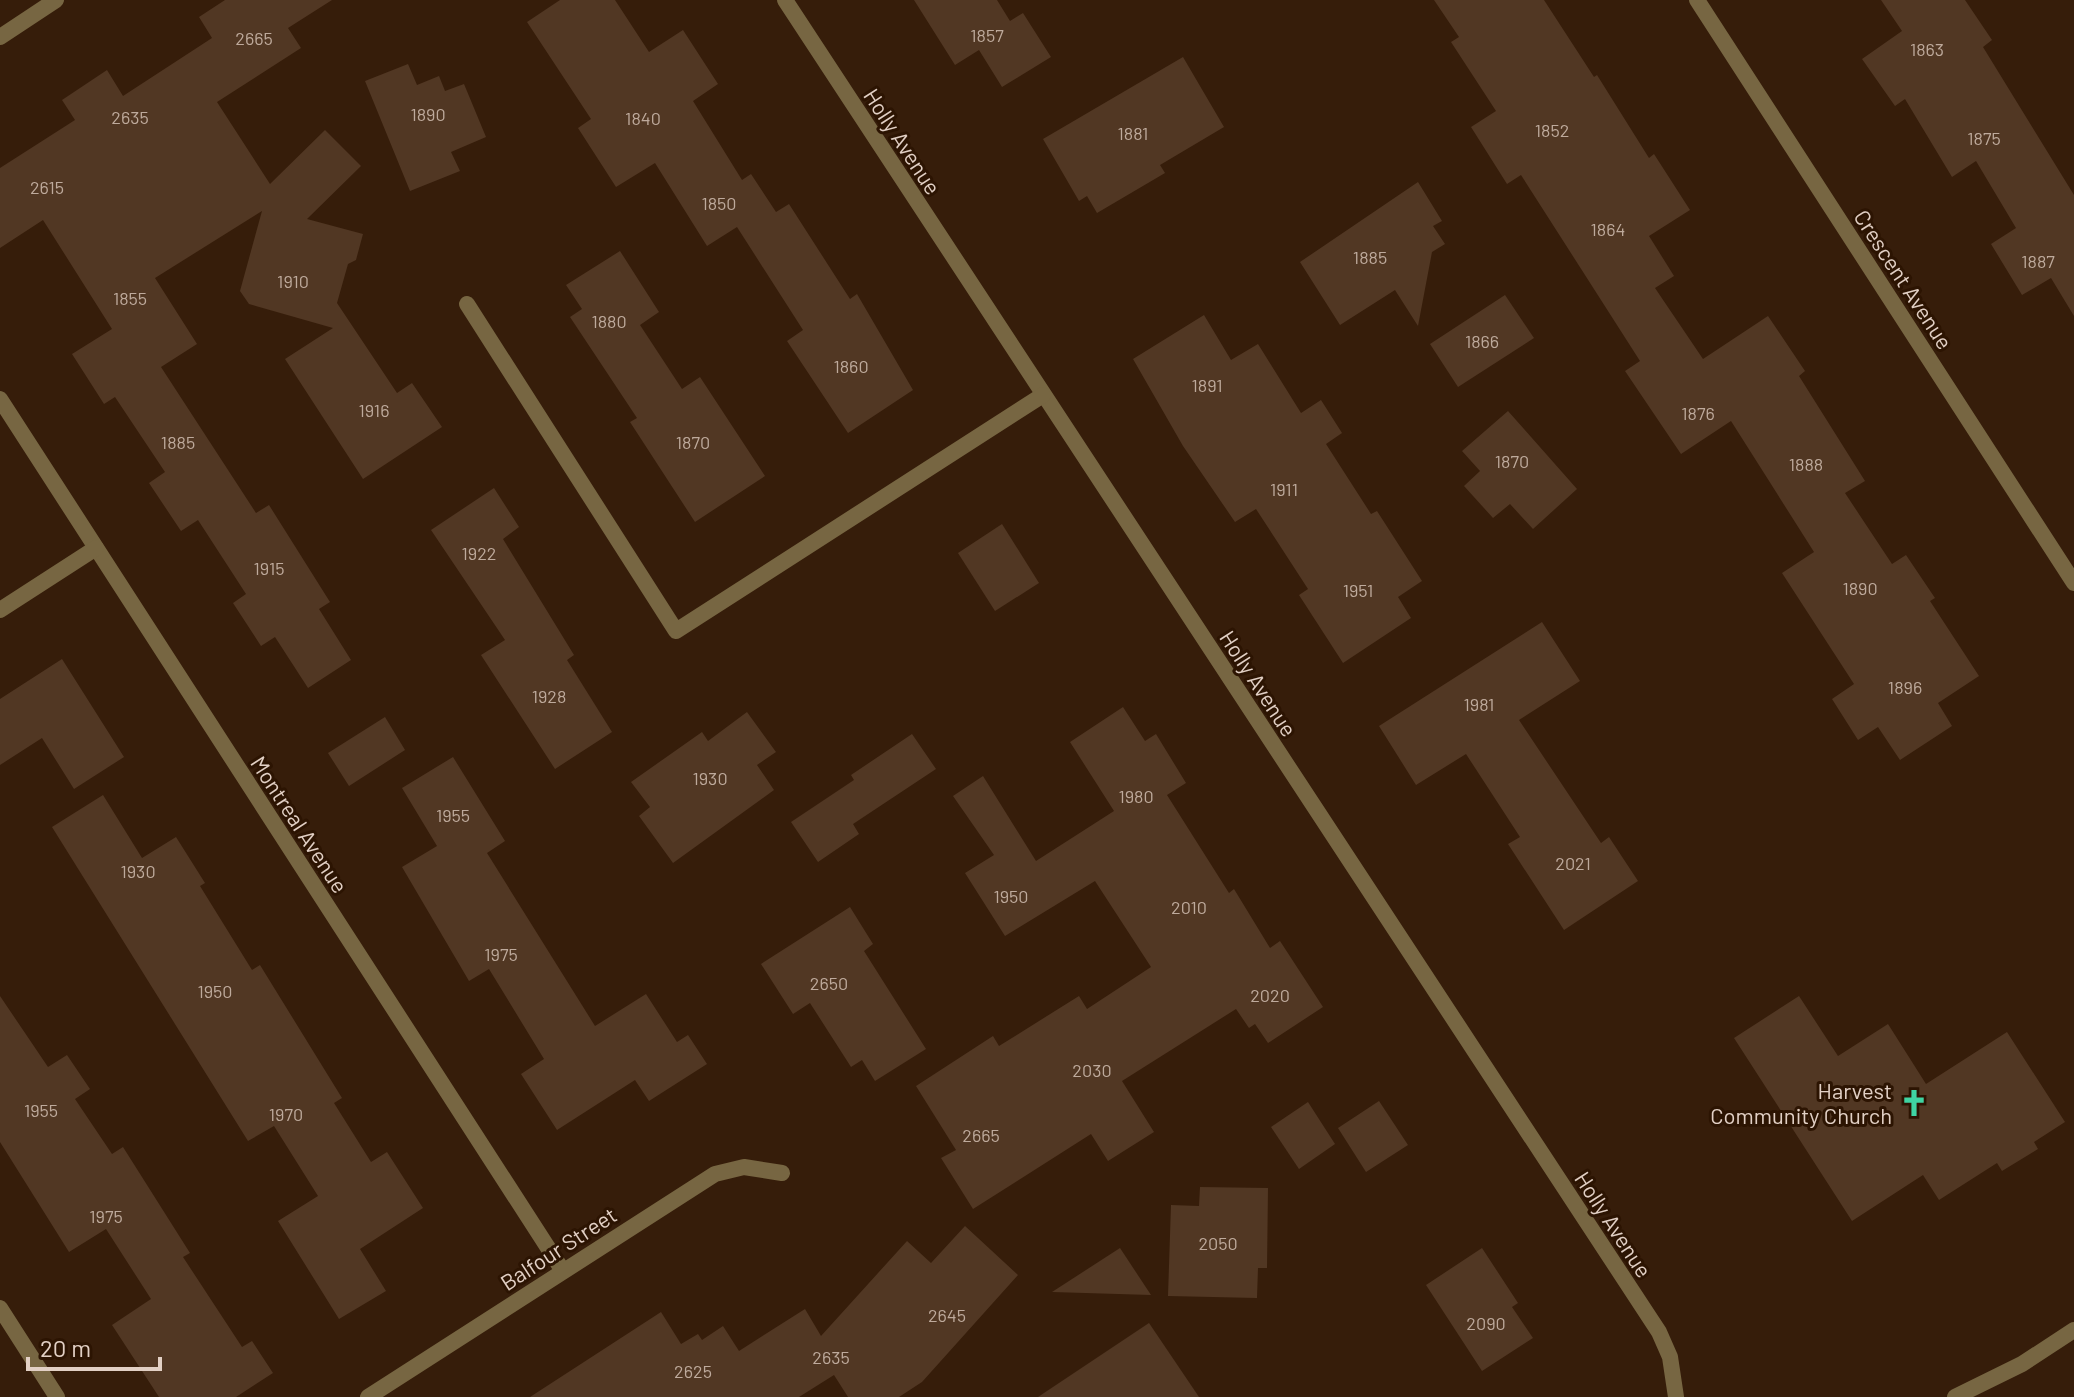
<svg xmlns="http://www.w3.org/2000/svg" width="2074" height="1397" font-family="Barlow,sans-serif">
  <rect width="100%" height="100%" fill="#361d0a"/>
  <g fill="#513723">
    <path d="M 225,0 L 332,0 L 288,28 L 301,48 L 217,102 L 270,184 L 325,130 L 361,166 L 307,219 L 363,234 L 356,260 L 348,264 L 337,303 L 397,393 L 412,383 L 442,427 L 363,479 L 285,359 L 333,328 L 249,304 L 240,291 L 262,211 L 155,278 L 197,344 L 161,367 L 256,513 L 269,505 L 330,602 L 319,609 L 351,660 L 308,688 L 275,637 L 261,646 L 233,603 L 246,594 L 198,520 L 181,531 L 149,483 L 165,472 L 115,397 L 104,404 L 72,354 L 112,329 L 43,220 L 0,248 L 0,168 L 75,120 L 62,100 L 107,70 L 123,96 L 212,38 L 199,17 Z"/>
    <path d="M 560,0 L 615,0 L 649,52 L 683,30 L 718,84 L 693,101 L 742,180 L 751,174 L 776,212 L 789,204 L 850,299 L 857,294 L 913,390 L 848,433 L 787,341 L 803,330 L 737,227 L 707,246 L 655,163 L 616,187 L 578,128 L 591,119 L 527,22 Z"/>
    <path d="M 914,0 L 997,0 L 1010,21 L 1023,13 L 1051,57 L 1002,87 L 979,50 L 955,65 Z"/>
    <path d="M 1434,0 L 1544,0 L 1594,77 L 1597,75 L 1649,158 L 1654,154 L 1690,210 L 1649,236 L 1674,276 L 1655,288 L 1703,359 L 1768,316 L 1805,371 L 1799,376 L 1865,481 L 1845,493 L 1892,564 L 1906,555 L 1935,598 L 1930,601 L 1979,676 L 1938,703 L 1952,726 L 1900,760 L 1878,727 L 1858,740 L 1832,699 L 1854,684 L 1782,573 L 1814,552 L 1731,421 L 1681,454 L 1625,371 L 1640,361 L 1521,175 L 1507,184 L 1471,127 L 1496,111 L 1451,42 L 1459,37 Z"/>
    <path d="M 1881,0 L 1965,0 L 1992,40 L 1983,47 L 2074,195 L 2074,316 L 2051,278 L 2022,295 L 1991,244 L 2016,228 L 1976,161 L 1952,177 L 1905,99 L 1895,106 L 1862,59 L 1902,31 Z"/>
    <path d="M 1183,57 L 1224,127 L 1160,165 L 1165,173 L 1097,213 L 1087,196 L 1079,201 L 1043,139 Z"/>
    <path d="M 408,64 L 417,85 L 439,76 L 445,91 L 464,84 L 486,137 L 451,152 L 460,171 L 410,191 L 365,81 Z"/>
    <path d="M 1418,182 L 1442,221 L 1433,226 L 1445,244 L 1432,252 L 1418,326 L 1395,290 L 1340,325 L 1300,262 Z"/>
    <path d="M 620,251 L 659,312 L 640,325 L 682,389 L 700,377 L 765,476 L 695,522 L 630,422 L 637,418 L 570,317 L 582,309 L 566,285 Z"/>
    <path d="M 1505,295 L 1534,338 L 1458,387 L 1430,344 Z"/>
    <path d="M 1204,315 L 1231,360 L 1258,344 L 1301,413 L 1321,400 L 1342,433 L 1326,444 L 1371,514 L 1377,511 L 1422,581 L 1398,597 L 1411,618 L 1343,663 L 1299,595 L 1308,589 L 1256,509 L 1235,522 L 1183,446 L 1133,359 Z"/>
    <path d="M 1508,411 L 1577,489 L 1533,529 L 1510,504 L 1493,518 L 1464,486 L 1480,471 L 1462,451 Z"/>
    <path d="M 494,488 L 519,527 L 503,539 L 574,655 L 567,660 L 612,732 L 555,769 L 481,655 L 505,640 L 431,530 Z"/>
    <path d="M 1002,524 L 1039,583 L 995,611 L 958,553 Z"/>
    <path d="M 1542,622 L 1580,681 L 1519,720 L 1601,843 L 1609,837 L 1638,881 L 1564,930 L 1508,844 L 1520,837 L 1466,754 L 1416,785 L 1379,726 Z"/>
    <path d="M 62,659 L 124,757 L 74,789 L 42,738 L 0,765 L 0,699 Z"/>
    <path d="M 1123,707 L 1145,741 L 1156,734 L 1186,783 L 1167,795 L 1229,893 L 1234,889 L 1270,948 L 1280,941 L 1323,1007 L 1268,1043 L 1255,1024 L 1249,1028 L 1236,1009 L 1122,1081 L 1154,1132 L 1108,1161 L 1091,1134 L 973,1209 L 941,1158 L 956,1150 L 916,1086 L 993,1036 L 999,1046 L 1079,996 L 1087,1009 L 1151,967 L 1095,881 L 1005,936 L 965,873 L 994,855 L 953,796 L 983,776 L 1036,861 L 1114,811 L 1070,742 Z"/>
    <path d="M 747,712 L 776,752 L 757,765 L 774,790 L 673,863 L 639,816 L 650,807 L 631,782 L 702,732 L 708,741 Z"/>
    <path d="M 385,717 L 405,750 L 349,786 L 328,753 Z"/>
    <path d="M 912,734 L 936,769 L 853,824 L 859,834 L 818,862 L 791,822 L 854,780 L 851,775 Z"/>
    <path d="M 453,757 L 505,841 L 487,853 L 595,1026 L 646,994 L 677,1042 L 688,1035 L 707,1064 L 649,1101 L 635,1080 L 557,1130 L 521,1074 L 544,1059 L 489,969 L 469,981 L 402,867 L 437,846 L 402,788 Z"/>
    <path d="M 103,795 L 142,858 L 176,837 L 205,883 L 200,886 L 252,970 L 260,965 L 342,1098 L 334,1103 L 371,1162 L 387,1152 L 423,1208 L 360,1249 L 386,1291 L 339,1319 L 278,1221 L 318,1196 L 274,1126 L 248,1141 L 52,827 Z"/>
    <path d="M 850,907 L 873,944 L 864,951 L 926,1049 L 875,1081 L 862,1060 L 851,1067 L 810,1003 L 793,1014 L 761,964 Z"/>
    <path d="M 0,996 L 48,1067 L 67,1055 L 90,1089 L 75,1099 L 112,1154 L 123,1147 L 190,1253 L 183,1257 L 242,1347 L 252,1341 L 273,1373 L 236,1397 L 159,1397 L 112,1325 L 151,1299 L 106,1229 L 69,1252 L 0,1142 Z"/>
    <path d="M 1799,996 L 1838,1056 L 1888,1024 L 1926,1084 L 2007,1032 L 2065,1122 L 2034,1142 L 2038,1149 L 2002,1171 L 1997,1163 L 1939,1200 L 1923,1175 L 1852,1221 L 1734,1038 Z"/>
    <path d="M 1379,1101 L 1408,1145 L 1366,1172 L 1338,1128 Z"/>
    <path d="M 1308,1102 L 1335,1144 L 1299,1169 L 1271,1127 Z"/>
    <path d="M 1200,1187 L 1268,1188 L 1267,1268 L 1258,1268 L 1257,1298 L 1168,1296 L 1171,1205 L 1199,1206 Z"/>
    <path d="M 965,1226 L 1018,1275 L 922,1382 L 899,1397 L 848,1397 L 834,1375 L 799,1397 L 530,1397 L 661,1312 L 681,1344 L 698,1334 L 702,1340 L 723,1326 L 739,1351 L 805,1309 L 821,1336 L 907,1241 L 931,1263 Z"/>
    <path d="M 1120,1248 L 1151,1295 L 1052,1292 Z"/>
    <path d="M 1482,1248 L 1518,1303 L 1512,1307 L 1533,1338 L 1482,1371 L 1426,1285 Z"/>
    <path d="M 1149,1323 L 1199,1397 L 1038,1397 Z"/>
  </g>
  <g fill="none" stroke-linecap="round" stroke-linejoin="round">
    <g stroke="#776642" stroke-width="16">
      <path d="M 785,0 L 1659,1332 L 1670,1357 L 1676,1397"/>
      <path d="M 0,37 L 56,0"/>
      <path d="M 467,304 L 676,631 L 1043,395"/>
      <path d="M 0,399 L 563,1271"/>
      <path d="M 0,610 L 96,548"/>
      <path d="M 0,1308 L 57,1397"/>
      <path d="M 368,1397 L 715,1174 L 744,1167 L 782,1173"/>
    </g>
    <g stroke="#776642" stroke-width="16">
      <path d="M 1697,0 L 2074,583"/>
      <path d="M 1955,1397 L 2022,1364 L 2074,1330"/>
    </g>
  </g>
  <defs>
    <g id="church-bare" transform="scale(2.16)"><path d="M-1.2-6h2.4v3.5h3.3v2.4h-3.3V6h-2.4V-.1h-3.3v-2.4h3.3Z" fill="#3fd4a2" stroke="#2c1402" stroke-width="2.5" paint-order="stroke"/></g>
  </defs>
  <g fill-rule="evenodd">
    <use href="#church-bare" x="1914" y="1103"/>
  </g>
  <g text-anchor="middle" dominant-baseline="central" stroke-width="6" stroke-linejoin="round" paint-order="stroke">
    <g font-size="18" fill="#beaa9c">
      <text x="987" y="35">1857</text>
      <text x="254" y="38">2665</text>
      <text x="1927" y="49">1863</text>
      <text x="428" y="114">1890</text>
      <text x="130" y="117">2635</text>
      <text x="643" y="118">1840</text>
      <text x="1552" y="130">1852</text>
      <text x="1133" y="133">1881</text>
      <text x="1984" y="138">1875</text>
      <text x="47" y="187">2615</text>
      <text x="719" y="203">1850</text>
      <text x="1608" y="229">1864</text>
      <text x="1370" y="257">1885</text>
      <text x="2038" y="261">1887</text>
      <text x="293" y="281">1910</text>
      <text x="130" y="298">1855</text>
      <text x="609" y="321">1880</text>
      <text x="1482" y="341">1866</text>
      <text x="851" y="366">1860</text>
      <text x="1207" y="385">1891</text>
      <text x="374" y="410">1916</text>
      <text x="1698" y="413">1876</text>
      <text x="178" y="442">1885</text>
      <text x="693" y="442">1870</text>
      <text x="1512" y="461">1870</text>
      <text x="1806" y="464">1888</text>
      <text x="1284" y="489">1911</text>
      <text x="479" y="553">1922</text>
      <text x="269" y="568">1915</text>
      <text x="1860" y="588">1890</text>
      <text x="1358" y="590">1951</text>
      <text x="1905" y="687">1896</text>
      <text x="549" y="696">1928</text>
      <text x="1479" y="704">1981</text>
      <text x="710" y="778">1930</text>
      <text x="1136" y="796">1980</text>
      <text x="453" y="815">1955</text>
      <text x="1573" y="863">2021</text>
      <text x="138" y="871">1930</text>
      <text x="1011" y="896">1950</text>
      <text x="1189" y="907">2010</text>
      <text x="501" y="954">1975</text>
      <text x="829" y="983">2650</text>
      <text x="215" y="991">1950</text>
      <text x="1270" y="995">2020</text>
      <text x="1092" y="1070">2030</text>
      <text x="41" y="1110">1955</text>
      <text x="286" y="1114">1970</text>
      <text x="981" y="1135">2665</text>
      <text x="106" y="1216">1975</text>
      <text x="1218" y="1243">2050</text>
      <text x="947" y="1315">2645</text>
      <text x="1486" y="1323">2090</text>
      <text x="831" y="1357">2635</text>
      <text x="693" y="1371">2625</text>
    </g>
    <g font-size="22" fill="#e2d0c5" stroke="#2c1402">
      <text transform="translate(903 141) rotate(57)">Holly Avenue</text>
      <text transform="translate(1904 279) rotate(57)">Crescent Avenue</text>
      <text transform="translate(1259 683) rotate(57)">Holly Avenue</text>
      <text transform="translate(300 824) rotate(57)">Montreal Avenue</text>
      <text transform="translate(1614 1224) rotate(57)">Holly Avenue</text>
      <text transform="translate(558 1248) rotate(-33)">Balfour Street</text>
    </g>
    <g font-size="22" fill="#e2d0c5" stroke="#2c1402" text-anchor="end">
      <text x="1892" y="1090">Harvest<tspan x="1892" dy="25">Community Church</tspan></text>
    </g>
  </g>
  <path d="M28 1357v12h132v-12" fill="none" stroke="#e2d0c5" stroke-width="4"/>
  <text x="40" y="1357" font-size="24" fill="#e2d0c5" stroke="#2c1402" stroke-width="6" paint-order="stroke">20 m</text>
</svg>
